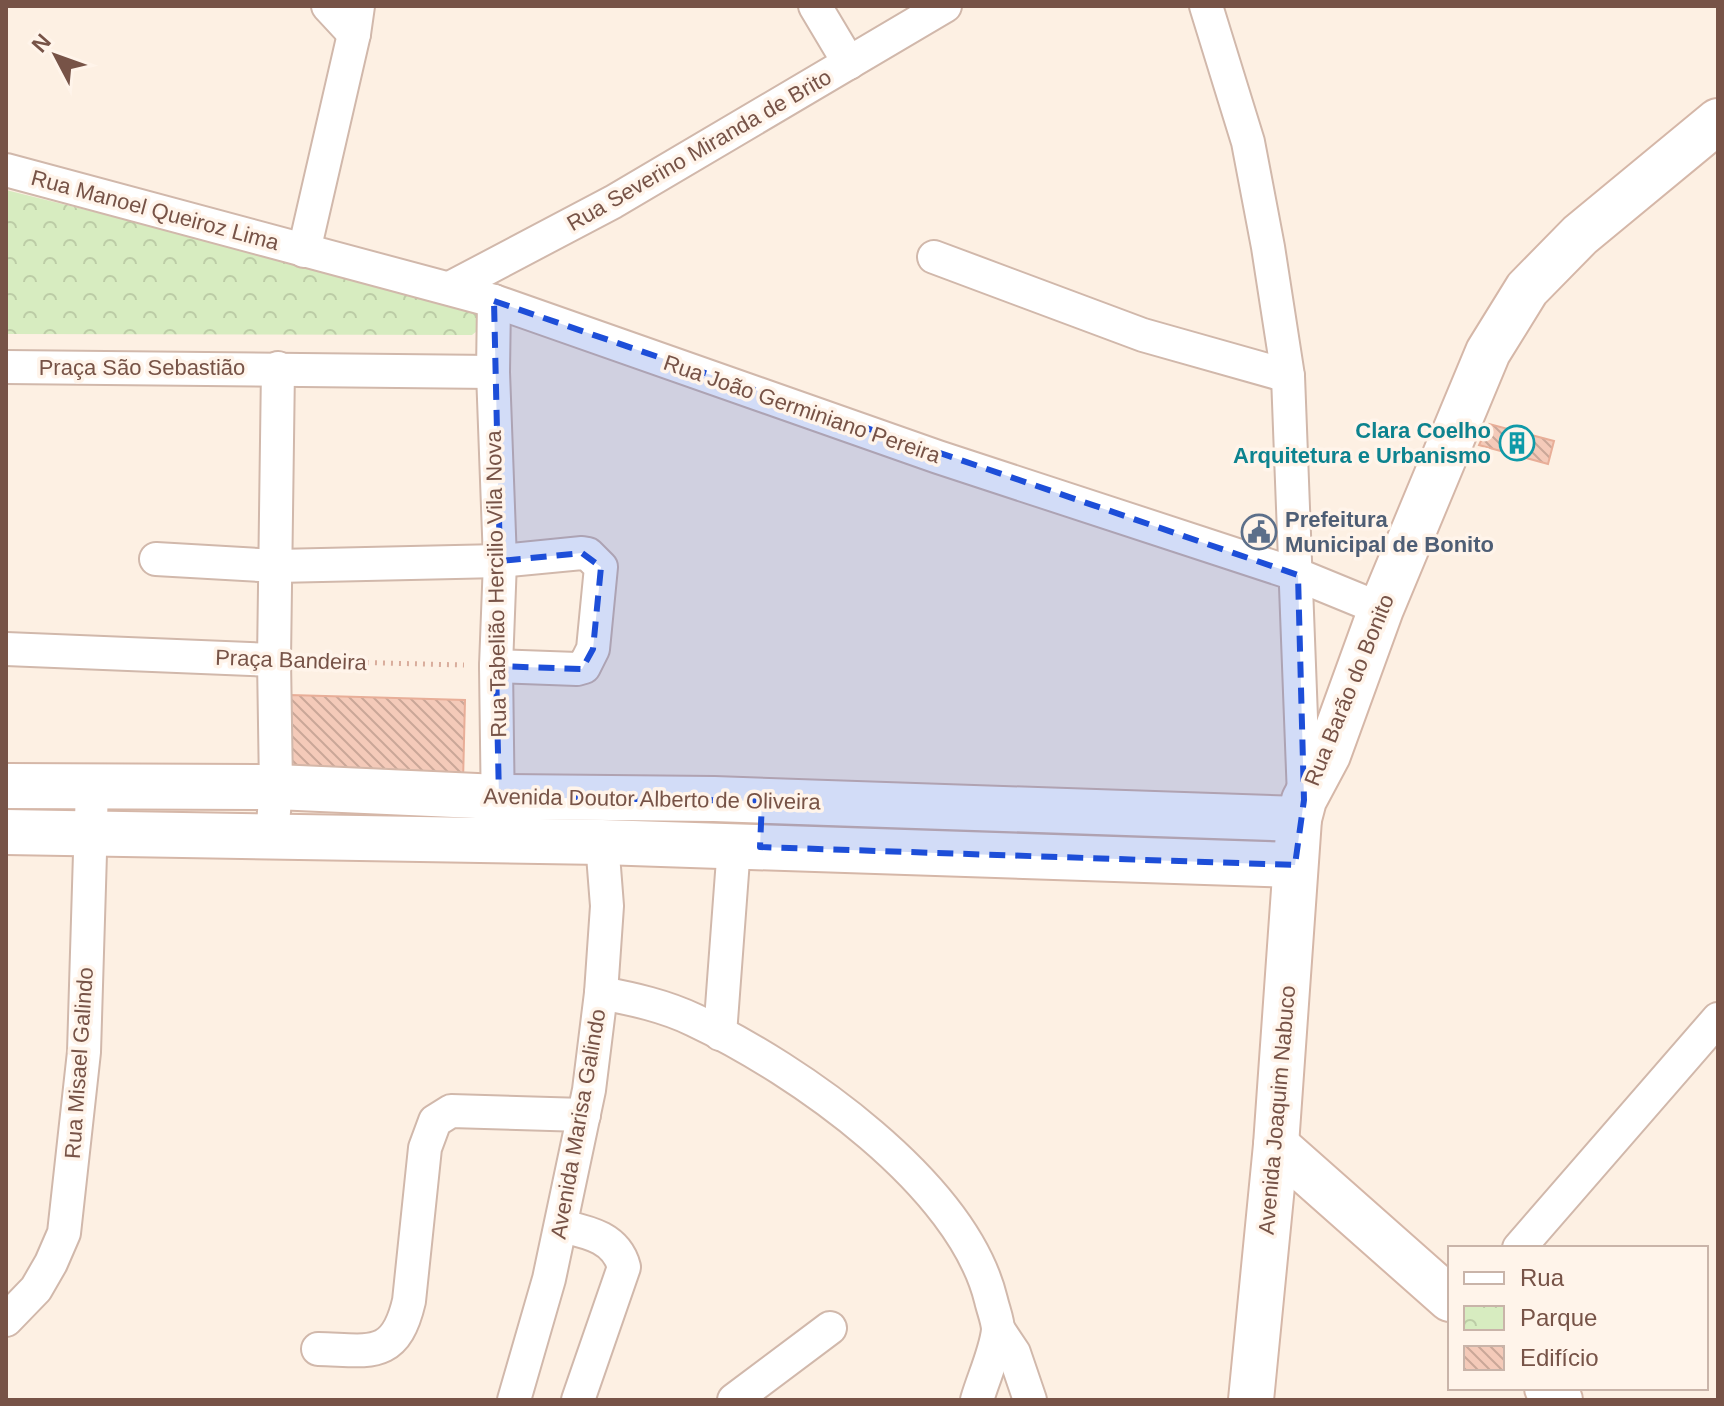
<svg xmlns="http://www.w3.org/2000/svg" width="1724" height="1406" font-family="Helvetica,sans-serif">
  <defs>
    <pattern id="park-crowns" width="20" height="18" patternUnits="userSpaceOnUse" patternTransform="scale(2)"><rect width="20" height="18" fill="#d7ecc0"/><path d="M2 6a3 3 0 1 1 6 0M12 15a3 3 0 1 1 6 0" fill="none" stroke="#bccca6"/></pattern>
    <pattern id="building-back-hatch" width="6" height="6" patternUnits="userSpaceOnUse" patternTransform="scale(2)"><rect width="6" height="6" fill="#f4cab9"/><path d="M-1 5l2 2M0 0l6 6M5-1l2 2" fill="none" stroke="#caa798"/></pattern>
  </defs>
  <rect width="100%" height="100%" fill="#fdf0e3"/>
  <path fill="url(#park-crowns)" d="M 6,190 L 477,307 L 487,323 L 472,335 L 6,334 Z"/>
  <g fill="url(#building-back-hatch)" stroke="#e8ae98" stroke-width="2">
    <path d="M 1489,424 L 1554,441 L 1548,464 L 1479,445 Z"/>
    <path d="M 290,695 L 465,700 L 463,782 L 288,777 Z"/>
  </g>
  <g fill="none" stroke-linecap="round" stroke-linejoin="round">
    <g stroke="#d1b8ab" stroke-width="36">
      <g id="street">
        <path d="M 328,6 L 354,34"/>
        <path d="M 815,6 L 849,63"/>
        <path d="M 1206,6 L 1248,142 L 1268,247 L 1288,376 L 1304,797"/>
        <path d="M 6,170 L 494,301 L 938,457 L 1298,575 L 1381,609"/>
        <path d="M 304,251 L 354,34 L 358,6"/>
        <path d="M 934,257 L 1143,335 L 1288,376"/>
        <path d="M 450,288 L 613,202 L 945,6"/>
        <path d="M 494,301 L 493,372 L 500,561 L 496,666 L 498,818"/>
        <path d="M 6,367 L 493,372"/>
        <path d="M 156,559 L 277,566 L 500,561 L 582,553 L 588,554 L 601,567 L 593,649 L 584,667 L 577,669 L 496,666"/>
        <path d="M 6,649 L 274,660"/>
        <path d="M 272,836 L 276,787 L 274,660 L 278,368"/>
        <path d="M 601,993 C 633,999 665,1006 694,1020 C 798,1069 963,1184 991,1300 C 993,1309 998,1321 998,1330 C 996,1351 983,1379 977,1400"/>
        <path d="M 720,1034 L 734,846"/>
        <path d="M 561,1226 C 587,1232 616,1237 624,1267 L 578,1400"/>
        <path d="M 1519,1248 L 1718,1019"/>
        <path d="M 6,1320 L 36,1289 L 51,1263 L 64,1233 L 84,1052 L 92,787"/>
        <path d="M 998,1329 L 1014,1353 L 1030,1400"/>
        <path d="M 318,1349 C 369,1350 395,1361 409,1301 L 425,1148 L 435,1121 L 451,1111 L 584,1115"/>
        <path d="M 514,1400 L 549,1279 L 589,1090 L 601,993 L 607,906 L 602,842"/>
        <path d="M 734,1400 L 830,1328"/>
      </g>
    </g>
    <g stroke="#d5b7a8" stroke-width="48">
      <g id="secondary">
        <path d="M 6,786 L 276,787 L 499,797 L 714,799 L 1299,819"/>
        <path d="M 6,832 L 602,842 L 1295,865"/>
        <path d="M 1276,1145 L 1450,1299"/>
        <path d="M 1547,1388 L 1560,1400"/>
        <path d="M 1251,1400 L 1276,1145 L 1299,819 L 1304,800 L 1328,755 L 1381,609 L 1488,352 L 1527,289 L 1580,235 L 1718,121"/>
      </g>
    </g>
    <path stroke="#d9ad9c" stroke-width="5" stroke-dasharray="2 6" stroke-linecap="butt" d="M 303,661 L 464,665"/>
    <use href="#street" stroke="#fff" stroke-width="32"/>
    <use href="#secondary" stroke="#fff" stroke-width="44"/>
  </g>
  <path fill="#1d4ed8" fill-opacity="0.2" stroke="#1d4ed8" stroke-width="6" stroke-dasharray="16 10" stroke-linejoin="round" d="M 494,301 L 1298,575 L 1304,800 L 1295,865 L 760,847 L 762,801 L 499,797 L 496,666 L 582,669 L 593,649 L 601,567 L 582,553 L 500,561 Z"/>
  <defs>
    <g id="building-ring" transform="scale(1.8)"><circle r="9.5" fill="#fff4ea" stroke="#0f9aa8" stroke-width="1.5"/><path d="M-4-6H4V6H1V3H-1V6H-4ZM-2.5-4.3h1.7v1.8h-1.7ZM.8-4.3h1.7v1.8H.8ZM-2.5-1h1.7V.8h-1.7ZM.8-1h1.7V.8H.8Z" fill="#0f9aa8"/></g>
    <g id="civic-ring" transform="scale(1.8)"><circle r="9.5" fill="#fff4ea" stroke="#5c6f8a" stroke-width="1.5"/><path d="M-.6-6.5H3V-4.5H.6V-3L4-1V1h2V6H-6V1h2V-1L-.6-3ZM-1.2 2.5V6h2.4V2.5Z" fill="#5c6f8a"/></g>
  </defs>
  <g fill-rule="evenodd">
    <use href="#building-ring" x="1517" y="443"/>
    <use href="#civic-ring" x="1259" y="532"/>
  </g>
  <g text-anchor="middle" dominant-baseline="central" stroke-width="7" stroke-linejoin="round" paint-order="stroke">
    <g font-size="22" fill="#775347" stroke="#fff4ea">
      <text transform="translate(699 150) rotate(-30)">Rua Severino Miranda de Brito</text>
      <text transform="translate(155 210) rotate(15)">Rua Manoel Queiroz Lima</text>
      <text x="142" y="367">Praça São Sebastião</text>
      <text transform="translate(802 409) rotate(19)">Rua João Germiniano Pereira</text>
      <text transform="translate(496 584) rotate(-91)">Rua Tabelião Hercilio Vila Nova</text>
      <text transform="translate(291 660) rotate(2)">Praça Bandeira</text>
      <text transform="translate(1349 690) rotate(-68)">Rua Barão do Bonito</text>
      <text transform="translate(652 799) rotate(1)">Avenida Doutor Alberto de Oliveira</text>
      <text transform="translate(79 1063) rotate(-86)">Rua Misael Galindo</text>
      <text transform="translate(1277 1110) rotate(-85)">Avenida Joaquim Nabuco</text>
      <text transform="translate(578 1124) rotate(-80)">Avenida Marisa Galindo</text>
    </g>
    <g font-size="22" font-weight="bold" fill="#0d838f" stroke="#fff4ea" text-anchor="end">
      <text x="1491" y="430">Clara Coelho<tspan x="1491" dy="25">Arquitetura e Urbanismo</tspan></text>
    </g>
    <g font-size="22" font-weight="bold" fill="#4e5e75" stroke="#fff4ea" text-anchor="start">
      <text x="1285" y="519">Prefeitura<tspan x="1285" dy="25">Municipal de Bonito</tspan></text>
    </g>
  </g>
  <rect width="1724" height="1406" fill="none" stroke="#775347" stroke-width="16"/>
  <rect x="1448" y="1246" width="260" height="144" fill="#fff4ea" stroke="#c9b4a9" stroke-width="2"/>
  <rect x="1464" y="1272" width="40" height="12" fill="#ffffff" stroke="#c9b4a9" stroke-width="2"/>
  <text x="1520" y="1286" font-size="24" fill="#775347">Rua</text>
  <rect x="1464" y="1306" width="40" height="24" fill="url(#park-crowns)" stroke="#c9b4a9" stroke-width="2"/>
  <text x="1520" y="1326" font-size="24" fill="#775347">Parque</text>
  <rect x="1464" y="1346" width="40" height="24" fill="url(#building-back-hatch)" stroke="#c9b4a9" stroke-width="2"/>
  <text x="1520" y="1366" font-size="24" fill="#775347">Edifício</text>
  <g transform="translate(56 56) rotate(311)" stroke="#fff4ea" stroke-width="6" paint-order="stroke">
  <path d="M0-6L14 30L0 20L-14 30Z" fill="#775347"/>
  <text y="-12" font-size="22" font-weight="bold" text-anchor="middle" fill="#775347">N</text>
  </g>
</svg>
